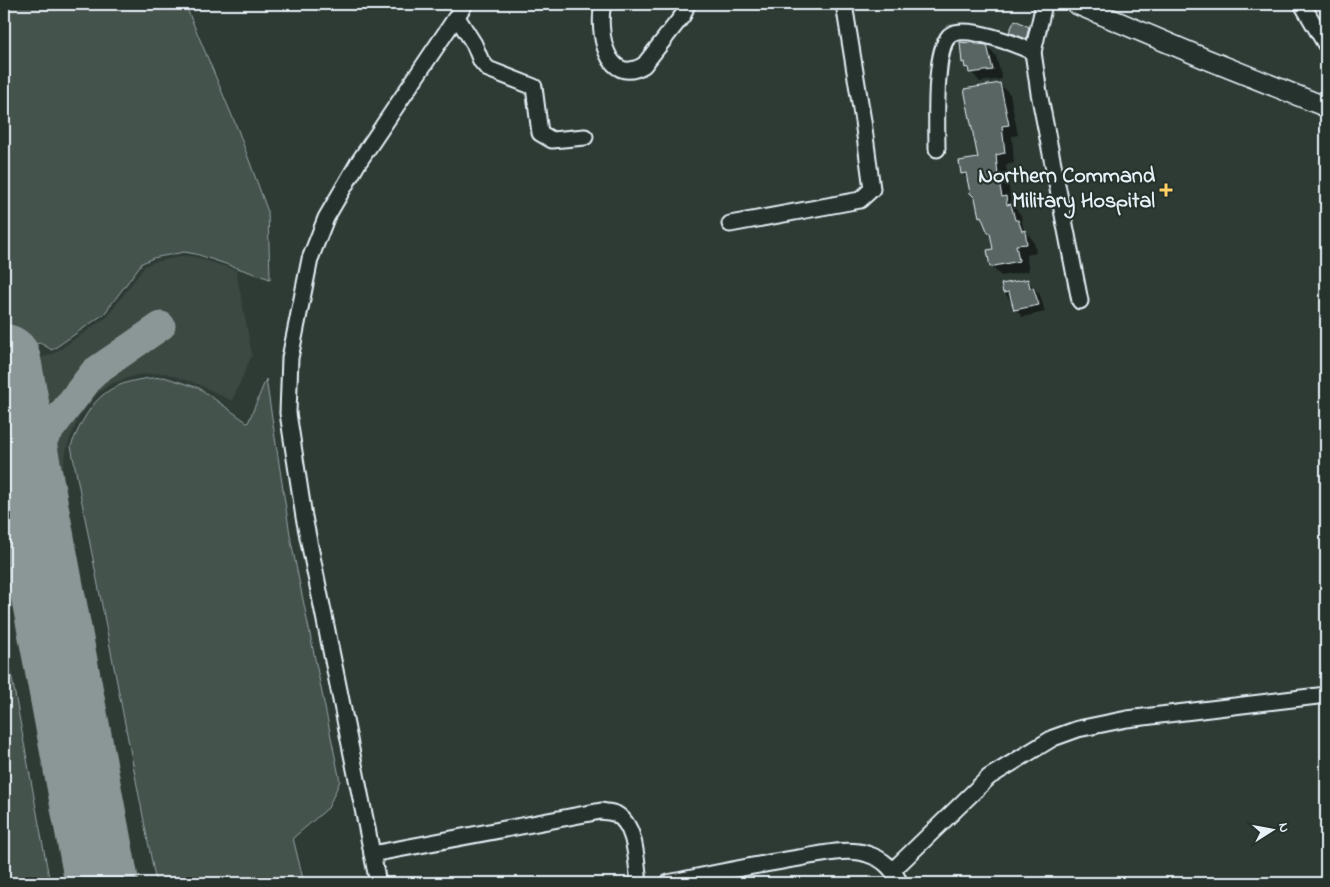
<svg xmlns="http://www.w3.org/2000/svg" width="1330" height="887" font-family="'Indie Flower',sans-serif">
  <rect width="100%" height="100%" fill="#2e3b35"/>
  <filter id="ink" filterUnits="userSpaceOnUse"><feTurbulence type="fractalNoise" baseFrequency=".02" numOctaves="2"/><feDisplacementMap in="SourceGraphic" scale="10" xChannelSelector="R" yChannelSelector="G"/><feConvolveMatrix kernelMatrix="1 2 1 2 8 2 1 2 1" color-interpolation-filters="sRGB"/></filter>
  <g filter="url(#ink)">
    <path fill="#3b4843" d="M 184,256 L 195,257 L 236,270 L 252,355 L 232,401 L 200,385 L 165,373 L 137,375 L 110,384 L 97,394 L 79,417 L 68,444 L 62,471 L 40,358 L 53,354 L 107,317 L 145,266 L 154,262 Z"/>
    <g fill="#45524e" stroke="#96a2a3">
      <path d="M 4,4 L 185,4 L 238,130 L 268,212 L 270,279 L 196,254 L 184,252 L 153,258 L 142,263 L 104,314 L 52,350 L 40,343 L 4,350 Z"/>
      <path d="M 164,377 L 199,388 L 248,423 L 266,379 L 291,541 L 340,781 L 328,808 L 293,838 L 304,883 L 156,883 L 71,446 C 92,395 109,380 164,377 Z"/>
      <path d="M 4,635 L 50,883 L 4,883 Z"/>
    </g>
    <g fill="#0007">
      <path d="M 1028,28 L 1033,32 L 1031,43 L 1015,37 L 1011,32 Z"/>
      <path d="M 961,43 L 986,46 L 996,56 L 1002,79 L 980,82 L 963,62 Z"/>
      <path d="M 1000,84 L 1010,94 L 1018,135 L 1012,136 L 1014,163 L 1006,165 L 1011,203 L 1021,215 L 1023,227 L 1034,242 L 1036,253 L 1026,255 L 1029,271 L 1001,276 L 991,266 L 995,250 L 992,235 L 980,216 L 977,198 L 969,180 L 962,173 L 979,159 Z"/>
      <path d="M 1028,281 L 1040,295 L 1045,312 L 1022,317 L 1004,292 Z"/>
    </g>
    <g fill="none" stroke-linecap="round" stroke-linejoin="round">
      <path stroke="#8b9696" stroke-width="29" d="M 23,465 L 94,372 L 161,326"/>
      <path stroke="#8b9696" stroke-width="74" d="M 4,361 L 102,883"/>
    </g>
    <g fill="#596563" stroke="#e8f1f8">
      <path d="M 1015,20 L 1029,27 L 1026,39 L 1009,32 Z"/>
      <path d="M 960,42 L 987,45 L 993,70 L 969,73 L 968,67 L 965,68 L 964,62 L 962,63 Z"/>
      <path d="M 1000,83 L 1009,125 L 1002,126 L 1005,153 L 996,155 L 998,176 L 1002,197 L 1006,196 L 1007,205 L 1011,204 L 1015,220 L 1018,220 L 1022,231 L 1025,230 L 1027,244 L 1016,245 L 1019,261 L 990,267 L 987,250 L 993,249 L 990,233 L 988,233 L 981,216 L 979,217 L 975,198 L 970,193 L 966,173 L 961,174 L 959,161 L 978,158 L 964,89 Z"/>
      <path d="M 1028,279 L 1030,288 L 1033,287 L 1039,305 L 1014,310 L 1009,292 L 1003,293 L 1001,284 Z"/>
    </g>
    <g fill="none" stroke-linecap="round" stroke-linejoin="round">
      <g stroke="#e8f1f8" stroke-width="19">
        <g id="minor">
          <path d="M 603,4 C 597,29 606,88 644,65 L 683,15 L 687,4"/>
          <path d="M 1044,4 L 1033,52 L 1039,93 L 1080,301"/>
          <path d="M 1302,4 L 1326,45"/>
          <path d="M 457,17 L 474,44 L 481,61 L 488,69 L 534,87 L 540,133 L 552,140 L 585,137"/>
          <path d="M 937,149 C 937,129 933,43 952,34 C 969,26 1016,44 1033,52"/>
          <path d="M 730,224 L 860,200 L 872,189 L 863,121 L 844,4"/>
          <path d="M 372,854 L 601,811 C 605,812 612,812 616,814 C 637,826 636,862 639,883"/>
          <path d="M 893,870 L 989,777 L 1053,738 L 1078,729 L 1127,719 L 1326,695"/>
          <path d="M 378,883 L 304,517 L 288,413 L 290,358 L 310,259 L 326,218 L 358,163 L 465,4"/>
          <path d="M 668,883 C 712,874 755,865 799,858 C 820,855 847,847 867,854 C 884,859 892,868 900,883"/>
        </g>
      </g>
      <g stroke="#e8f1f8" stroke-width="22">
        <path id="major" d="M 1076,4 L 1206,59 L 1326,107"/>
      </g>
      <use href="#minor" stroke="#26332d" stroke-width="15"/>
      <use href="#major" stroke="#26332d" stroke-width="19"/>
    </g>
  </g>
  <path fill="#ffd166" stroke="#26332d" stroke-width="2" d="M1163.5 182.5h5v5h5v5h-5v5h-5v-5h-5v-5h5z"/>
  <g text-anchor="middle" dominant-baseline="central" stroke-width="4.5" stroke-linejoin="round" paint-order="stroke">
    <g font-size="22" font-weight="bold" fill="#e8f1f8" stroke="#26332d" text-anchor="end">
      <text x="1155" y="177">Northern Command<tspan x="1155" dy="25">Military Hospital</tspan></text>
    </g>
  </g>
  <rect width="1330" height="887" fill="none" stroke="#26332d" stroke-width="20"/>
  <rect x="10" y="10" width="1310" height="867" fill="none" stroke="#e8f1f8" stroke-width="2" filter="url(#ink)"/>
  <g transform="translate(1272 830) rotate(79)" stroke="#26332d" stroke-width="4" paint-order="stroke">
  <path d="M0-4L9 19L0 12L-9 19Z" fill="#e8f1f8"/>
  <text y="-8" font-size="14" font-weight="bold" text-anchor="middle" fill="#e8f1f8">N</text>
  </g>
</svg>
